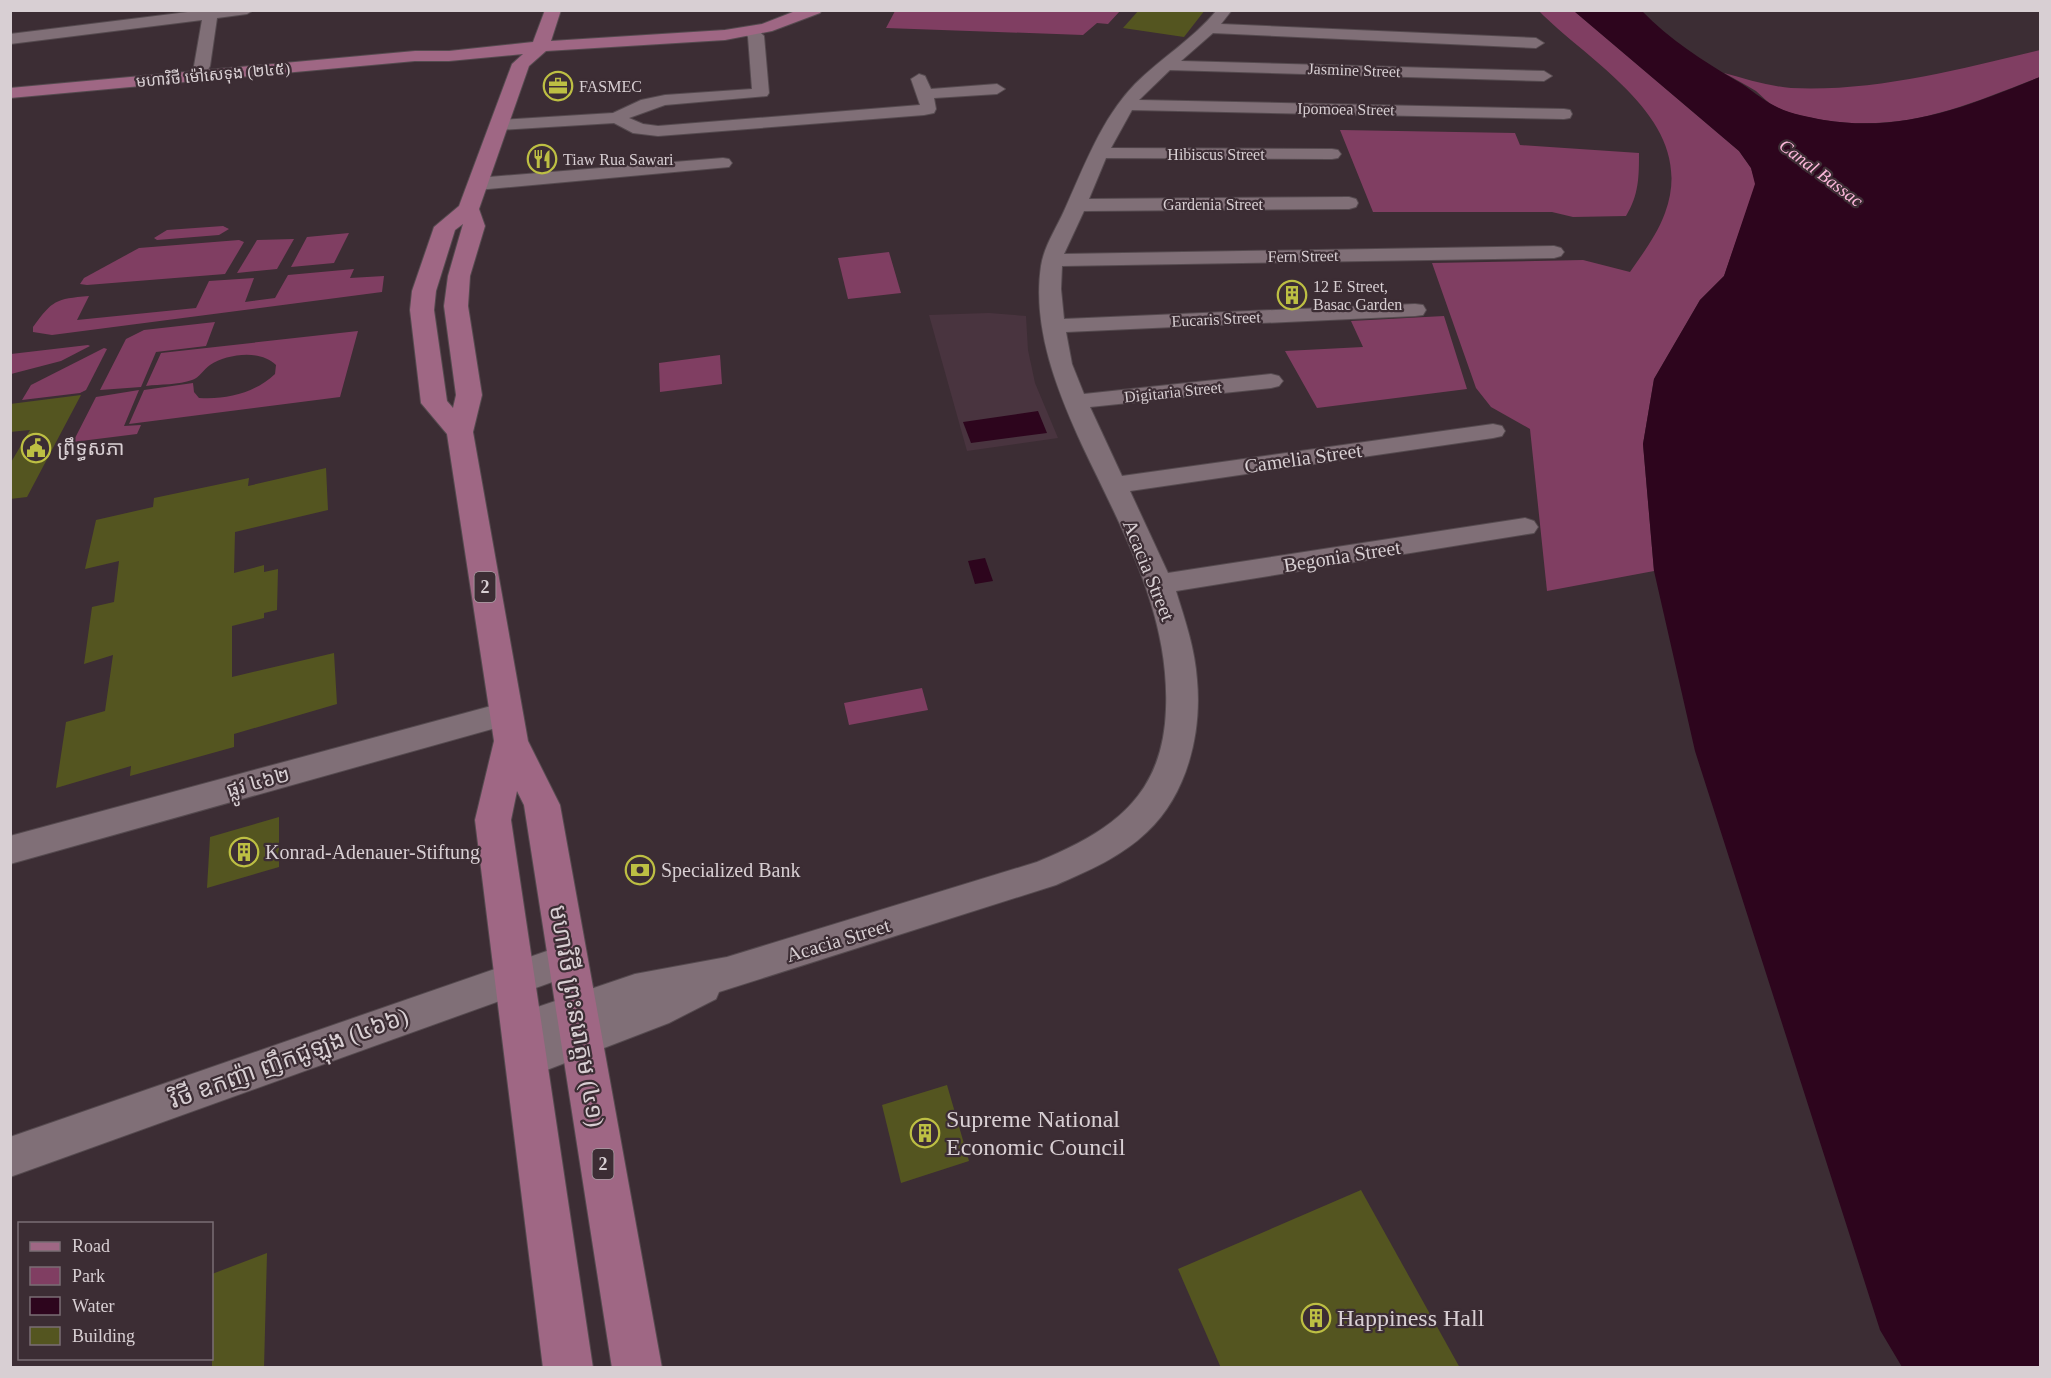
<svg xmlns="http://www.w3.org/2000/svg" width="2051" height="1378" font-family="'Times New Roman','Noto Sans Khmer',serif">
  <rect width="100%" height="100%" fill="#3c2d34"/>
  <path fill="#49343f" d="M 989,313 L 1026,316 L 1028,350 L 1035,383 L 1058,438 L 967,451 L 929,315 Z"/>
  <g fill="#803e62">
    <path d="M 895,11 L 895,10 L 1120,11 L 1108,24 L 1097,23 L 1083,35 L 886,28 Z"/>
    <path d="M 1539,11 L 1574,11 L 1739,151 L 1751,168 L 1756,184 L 1724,276 L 1700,300 L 1654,379 L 1643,444 L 1654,571 L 1547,591 L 1530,429 L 1491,407 L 1476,388 L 1432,263 L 1583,260 L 1630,272 C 1643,253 1657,235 1665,213 C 1699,121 1592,65 1539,11 Z"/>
    <path d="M 2040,50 L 2040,77 C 1965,106 1905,133 1823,120 C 1807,117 1788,114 1774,106 C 1767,102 1762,96 1756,91 C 1746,85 1735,79 1724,73 C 1746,79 1768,86 1791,88 C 1875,92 1960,69 2040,50 Z"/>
    <path d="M 1340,130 L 1515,133 L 1520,145 L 1639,153 C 1639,176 1639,195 1626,216 L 1573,217 L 1552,212 L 1373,212 Z"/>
    <path d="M 223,226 L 229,229 L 219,235 L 157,240 L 154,238 L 167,230 Z"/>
    <path d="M 349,233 L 334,263 L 291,267 L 307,237 Z"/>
    <path d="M 294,239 L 277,269 L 237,273 L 257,240 Z"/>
    <path d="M 239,240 L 244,242 L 225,274 L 87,285 L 80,284 L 84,278 L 139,248 Z"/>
    <path d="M 889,252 L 901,293 L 848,299 L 838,258 Z"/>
    <path d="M 354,269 L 350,278 L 384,276 L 382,292 L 52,335 L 33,332 L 33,327 C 53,300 55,299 89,296 L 77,320 L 196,308 L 209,281 L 254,278 L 245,302 L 275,298 L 288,275 Z"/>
    <path d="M 1444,316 L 1467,389 L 1317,408 L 1285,351 L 1363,347 L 1351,321 Z"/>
    <path d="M 215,322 L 206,346 L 156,352 L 141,387 L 100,390 L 126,339 L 144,330 Z"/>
    <path d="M 358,331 L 340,397 L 129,424 L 144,390 L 193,383 L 194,392 L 199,398 C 226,400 255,393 275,374 L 276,365 C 260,349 227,354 210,365 C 204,369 199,378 192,380 C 179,385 160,384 146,386 L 161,353 Z"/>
    <path d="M 88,345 L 90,346 L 61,361 L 11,374 L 11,354 Z"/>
    <path d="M 104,348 L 107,349 L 86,390 L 80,393 L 22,400 L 31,385 Z"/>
    <path d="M 720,355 L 722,384 L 660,392 L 659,363 Z"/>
    <path d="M 139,390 L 124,426 L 141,425 L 137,434 L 73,442 L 96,397 Z"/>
    <path d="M 922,688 L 928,710 L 849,725 L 844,703 Z"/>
  </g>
  <g fill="#2d051d">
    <path d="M 1574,11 L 1642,11 C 1669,39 1703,61 1737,81 C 1750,88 1762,100 1775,106 C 1790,114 1808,117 1824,120 C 1904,133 1968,106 2040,77 L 2040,1367 L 1902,1367 L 1880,1330 L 1695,751 L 1654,571 L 1643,444 L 1654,379 L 1700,300 L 1724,276 L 1755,184 L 1751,168 L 1739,151 Z"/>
    <path d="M 1038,411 L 1047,433 L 971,443 L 963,422 Z"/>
    <path d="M 985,558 L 993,581 L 975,584 L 968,561 Z"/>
  </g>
  <g fill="#545520">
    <path d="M 1139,10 L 1205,10 L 1184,37 L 1123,28 Z"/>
    <path d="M 81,395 L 27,497 L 10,499 L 10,464 L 30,430 L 10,432 L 10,404 Z"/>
    <path d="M 326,468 L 328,510 L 235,532 L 234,573 L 264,565 L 264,572 L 278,569 L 277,610 L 264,613 L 264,618 L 232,626 L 232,677 L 334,653 L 337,704 L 234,734 L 234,747 L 130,776 L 131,766 L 56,788 L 66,722 L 105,711 L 113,655 L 84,664 L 92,607 L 114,602 L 119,561 L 85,569 L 96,520 L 153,507 L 154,498 L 249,478 L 248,486 Z"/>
    <path d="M 279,817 L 279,867 L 207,888 L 210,837 Z"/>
    <path d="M 947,1085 L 969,1161 L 901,1183 L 882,1105 Z"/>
    <path d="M 1361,1190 L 1460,1368 L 1221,1368 L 1178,1269 Z"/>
    <path d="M 267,1253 L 264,1368 L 212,1368 L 212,1274 Z"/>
  </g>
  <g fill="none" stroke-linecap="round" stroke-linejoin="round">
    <g stroke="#554a4f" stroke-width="2">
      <g id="minor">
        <path d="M 254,10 L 247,14 L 217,18 L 210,66 L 203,79 L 197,81 L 189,76 L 194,66 L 202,20 L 10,44 L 10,34 L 204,10 Z"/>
        <path d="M 1217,10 L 1232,10 L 1221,24 L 1536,38 L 1544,43 L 1536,48 L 1213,33 L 1181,61 L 1544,71 L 1552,76 L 1544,81 L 1170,70 L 1139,100 L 1564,109 L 1570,110 L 1572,114 L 1570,118 L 1564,119 L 1132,110 L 1111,148 L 1332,149 L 1338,150 L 1341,154 L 1338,158 L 1332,159 L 1106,158 L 1089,199 L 1349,197 L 1356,199 L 1358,203 L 1356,207 L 1349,209 L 1084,211 L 1064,254 L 1554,246 L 1561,248 L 1564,252 L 1561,256 L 1554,258 L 1062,266 L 1061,289 L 1064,319 L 1415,304 L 1423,305 L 1426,310 L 1423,315 L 1415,316 L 1066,332 L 1072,364 L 1084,394 L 1271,374 L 1279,376 L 1283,381 L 1279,386 L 1271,388 L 1090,407 L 1122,476 L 1493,424 L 1502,426 L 1505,431 L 1502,436 L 1493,438 L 1130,491 L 1168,573 L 1525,518 L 1534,521 L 1538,527 L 1534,533 L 1176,591 C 1185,620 1195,649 1197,680 C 1202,733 1187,795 1147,832 C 1121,857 1088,871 1056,885 L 719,992 L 716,999 L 669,1023 L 526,1078 L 512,1072 L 507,1059 L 514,1045 L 508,1043 L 502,1030 L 508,1017 L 635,974 L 727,957 L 1037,862 C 1112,831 1163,797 1166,709 C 1170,612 1121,528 1082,445 C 1057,390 1032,328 1041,266 C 1044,246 1056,229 1064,211 C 1084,167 1101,119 1135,84 C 1161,58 1193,39 1217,10 Z"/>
        <path d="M 752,27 L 757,29 L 764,36 L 769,93 L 767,96 L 665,105 L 629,118 L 643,124 L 658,126 L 920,105 L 911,79 L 919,74 L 925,76 L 931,89 L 997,84 L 1005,89 L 997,94 L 934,98 L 936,109 L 934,113 L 924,115 L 658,136 L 633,133 L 614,123 L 499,130 L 493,129 L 490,125 L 493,121 L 499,120 L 613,113 L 641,100 L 665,95 L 752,89 L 748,37 L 744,32 Z"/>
        <path d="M 723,158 L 729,159 L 732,163 L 729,167 L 477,190 L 470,188 L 468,184 L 470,180 L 477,178 Z"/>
        <path d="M 506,702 L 517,706 L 521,714 L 517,722 L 10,864 L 10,836 Z"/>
        <path d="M 567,944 L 580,948 L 585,960 L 580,972 L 10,1177 L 10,1137 Z"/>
      </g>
    </g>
    <g stroke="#554a4f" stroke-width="2">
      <path id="major" d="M 545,10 L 561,10 L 551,41 L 725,30 L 762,24 L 798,10 L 822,10 L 820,13 L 772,31 L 725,40 L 546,51 L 529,66 L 479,209 L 485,226 L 470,276 L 468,306 L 482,395 L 473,432 L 528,741 L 560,805 L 662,1368 L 612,1368 L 524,805 L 517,791 L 511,820 L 593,1368 L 543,1368 L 475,820 L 494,741 L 447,434 L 421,403 L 410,310 L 412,291 L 434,227 L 459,206 L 512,64 L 523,54 L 449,61 L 415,61 L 10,98 L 10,88 L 415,51 L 449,51 L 533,42 ZM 463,224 L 448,276 L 444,306 L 456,395 L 453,408 L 447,401 L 434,310 L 436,291 L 455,230 Z"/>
    </g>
    <use href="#minor" fill="#806f77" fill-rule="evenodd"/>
    <use href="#major" fill="#9f6784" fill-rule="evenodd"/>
  </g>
  <defs>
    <g id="office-ring" transform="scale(1.5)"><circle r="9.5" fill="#3c2d34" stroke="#bdbf43" stroke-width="1.5"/><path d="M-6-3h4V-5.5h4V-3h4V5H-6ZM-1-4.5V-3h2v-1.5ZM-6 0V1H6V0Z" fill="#bdbf43"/></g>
    <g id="restaurant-ring" transform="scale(1.5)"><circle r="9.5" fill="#3c2d34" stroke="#bdbf43" stroke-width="1.5"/><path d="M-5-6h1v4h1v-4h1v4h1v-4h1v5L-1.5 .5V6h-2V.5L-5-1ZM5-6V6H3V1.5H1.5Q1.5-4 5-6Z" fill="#bdbf43"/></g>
    <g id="building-ring" transform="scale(1.5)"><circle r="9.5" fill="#3c2d34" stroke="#bdbf43" stroke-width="1.5"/><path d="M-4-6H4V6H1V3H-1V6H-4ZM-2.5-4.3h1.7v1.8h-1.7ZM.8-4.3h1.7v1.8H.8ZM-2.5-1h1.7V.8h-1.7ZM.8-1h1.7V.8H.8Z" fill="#bdbf43"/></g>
    <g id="civic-ring" transform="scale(1.5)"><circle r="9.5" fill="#3c2d34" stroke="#bdbf43" stroke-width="1.5"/><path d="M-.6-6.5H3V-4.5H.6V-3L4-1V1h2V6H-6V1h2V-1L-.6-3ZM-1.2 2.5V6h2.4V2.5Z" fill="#bdbf43"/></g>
    <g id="bank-ring" transform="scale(1.5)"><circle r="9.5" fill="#3c2d34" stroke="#bdbf43" stroke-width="1.5"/><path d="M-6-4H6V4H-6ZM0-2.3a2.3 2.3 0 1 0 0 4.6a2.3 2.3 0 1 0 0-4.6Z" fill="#bdbf43"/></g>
  </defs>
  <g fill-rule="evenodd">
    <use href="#office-ring" x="558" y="86"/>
    <use href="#restaurant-ring" x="542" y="159"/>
    <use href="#building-ring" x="1292" y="295"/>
    <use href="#civic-ring" x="36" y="448"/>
    <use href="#building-ring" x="244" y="852"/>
    <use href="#bank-ring" x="640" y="870"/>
    <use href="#building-ring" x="925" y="1133"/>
    <use href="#building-ring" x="1316" y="1318"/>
  </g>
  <g text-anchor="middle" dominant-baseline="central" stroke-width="4.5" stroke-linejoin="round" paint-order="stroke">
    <g font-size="16" fill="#d8cfd3" stroke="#3c2d34">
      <text transform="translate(1354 70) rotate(2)">Jasmine Street</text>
      <text transform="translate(213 75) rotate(-5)">មហាវិថី ម៉ៅសេទុង (២៤៥)</text>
      <text transform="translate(1346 109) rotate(1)">Ipomoea Street</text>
      <text x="1216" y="154">Hibiscus Street</text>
      <text x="1213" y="204">Gardenia Street</text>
      <text transform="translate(1303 256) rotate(-1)">Fern Street</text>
      <text transform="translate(1216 319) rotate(-3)">Eucaris Street</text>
      <text transform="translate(1173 392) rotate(-6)">Digitaria Street</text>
    </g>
    <g font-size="16" fill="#d8cfd3" stroke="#3c2d34" text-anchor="start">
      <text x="579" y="86">FASMEC</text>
      <text x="563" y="159">Tiaw Rua Sawari</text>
      <text x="1313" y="286">12 E Street,<tspan x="1313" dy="18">Basac Garden</tspan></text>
    </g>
    <g font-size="18" font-style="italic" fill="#fcb7da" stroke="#3c2d34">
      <text transform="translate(1821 173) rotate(37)">Canal Bassac</text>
    </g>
    <g fill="#3c2d34" stroke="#a99ea3" stroke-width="1.5">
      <rect x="474.5" y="572" width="21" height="30" rx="4.5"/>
      <rect x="592.5" y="1149" width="21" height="30" rx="4.5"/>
    </g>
    <g font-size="18" font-weight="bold" fill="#d8cfd3">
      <text x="485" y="587">2</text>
      <text x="603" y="1164">2</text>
    </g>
    <g font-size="20" fill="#d8cfd3" stroke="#3c2d34" text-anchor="start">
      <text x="57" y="448">ព្រឹទ្ធសភា</text>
      <text x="265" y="852">Konrad-Adenauer-Stiftung</text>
      <text x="661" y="870">Specialized Bank</text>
    </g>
    <g font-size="20" fill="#d8cfd3" stroke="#3c2d34">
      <text transform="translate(1303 458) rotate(-8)">Camelia Street</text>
      <text transform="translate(1342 556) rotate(-9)">Begonia Street</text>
      <text transform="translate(1149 570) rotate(68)">Acacia Street</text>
      <text transform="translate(258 782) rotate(-15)">ផ្លូវ ៤៦២</text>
      <text transform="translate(838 940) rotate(-17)">Acacia Street</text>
    </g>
    <g font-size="24" fill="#d8cfd3" stroke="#3c2d34">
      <text transform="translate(577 1016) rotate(80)">មហាវិថី ព្រះនរោត្តម (៤១)</text>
      <text transform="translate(289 1058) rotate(-20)">វិថី ឧកញ៉ា ញឹកជូឡុង (៤៦៦)</text>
    </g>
    <g font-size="24" fill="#d8cfd3" stroke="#3c2d34" text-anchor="start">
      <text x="946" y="1119">Supreme National<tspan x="946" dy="28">Economic Council</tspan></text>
      <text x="1337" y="1318">Happiness Hall</text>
    </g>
  </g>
  <rect width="2051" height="1378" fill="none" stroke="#d8cfd3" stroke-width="24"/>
  <rect x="18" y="1222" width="195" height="138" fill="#3c2d34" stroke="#7a6e74" stroke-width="1.5"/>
  <rect x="30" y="1242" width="30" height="9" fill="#9f6784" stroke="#7a6e74" stroke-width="1.5"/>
  <text x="72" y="1252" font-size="18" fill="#d8cfd3">Road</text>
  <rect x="30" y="1267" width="30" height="18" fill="#803e62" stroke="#7a6e74" stroke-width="1.5"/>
  <text x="72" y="1282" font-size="18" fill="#d8cfd3">Park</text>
  <rect x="30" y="1297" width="30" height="18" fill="#2d051d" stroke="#7a6e74" stroke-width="1.5"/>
  <text x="72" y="1312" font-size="18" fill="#d8cfd3">Water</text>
  <rect x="30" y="1327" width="30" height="18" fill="#545520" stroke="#7a6e74" stroke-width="1.5"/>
  <text x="72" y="1342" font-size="18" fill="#d8cfd3">Building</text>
</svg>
